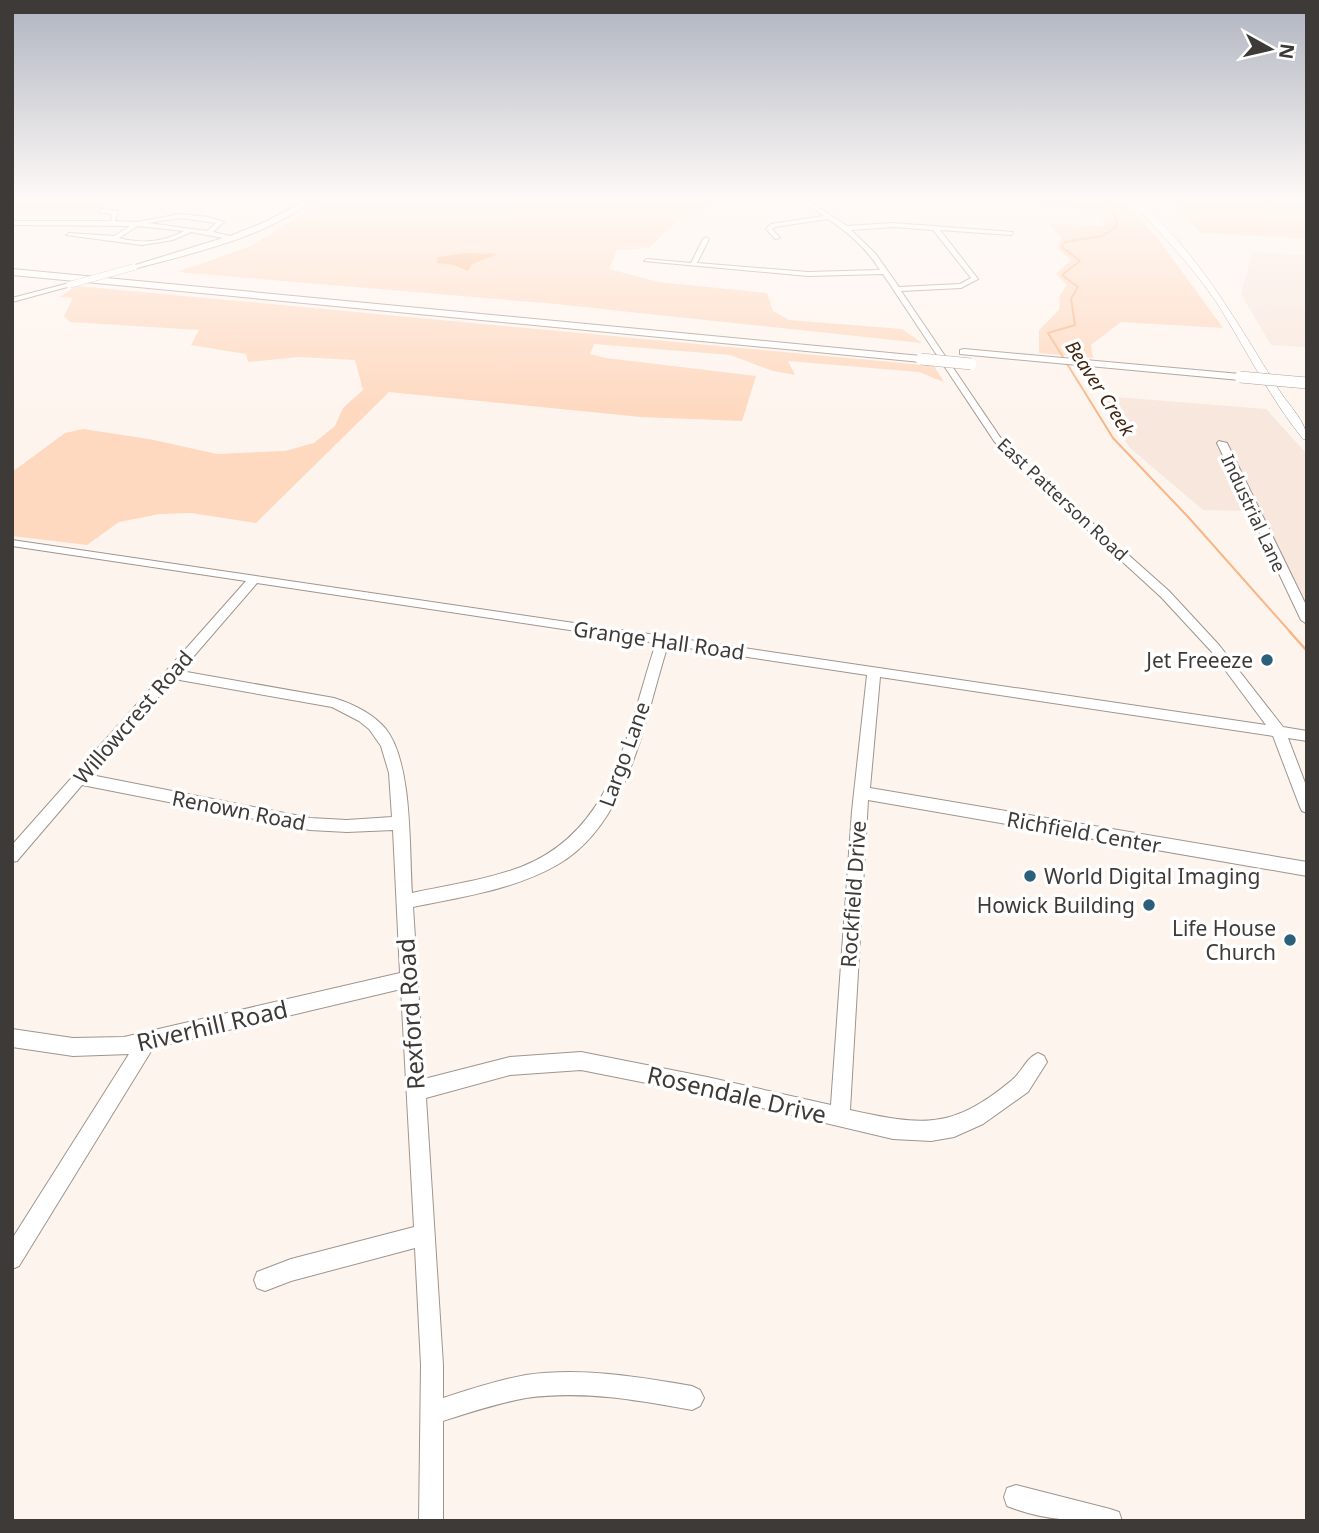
<svg xmlns="http://www.w3.org/2000/svg" width="1319" height="1533" font-family="'Noto Sans',sans-serif">
  <rect width="100%" height="100%" fill="#fef4ee"/>
  <g fill="#f8e7dd">
    <path d="M 1252,252 L 1307,255 L 1307,347 L 1271,345 L 1241,294 Z"/>
    <path d="M 1103,396 L 1266,409 L 1307,454 L 1307,627 L 1250,511 L 1203,510 L 1130,448 L 1118,431 Z"/>
  </g>
  <g fill="#fed8bf">
    <path d="M 12,201 L 117,201 L 96,211 L 12,213 Z"/>
    <path d="M 322,201 L 720,201 L 678,221 L 649,248 L 617,250 L 609,269 L 658,282 L 767,293 L 773,311 L 789,320 L 902,329 L 922,343 L 556,304 L 178,272 L 251,246 Z"/>
    <path d="M 993,201 L 1124,201 L 1156,236 L 1223,328 L 1121,322 L 1091,345 L 1093,358 L 1039,353 L 1039,330 L 1059,310 L 1060,295 L 1067,285 L 1056,274 L 1071,260 L 1057,248 L 1061,238 L 1049,223 L 1106,226 L 1097,210 Z"/>
    <path d="M 1171,201 L 1307,201 L 1307,239 L 1200,233 Z"/>
    <path d="M 77,286 L 934,366 L 944,382 L 919,372 L 788,361 L 795,375 L 773,371 L 730,355 L 594,344 L 590,354 L 606,358 L 756,376 L 742,421 L 641,417 L 389,392 L 256,523 L 191,513 L 160,514 L 119,522 L 87,545 L 12,536 L 12,472 L 65,433 L 83,429 L 149,439 L 217,454 L 285,451 L 314,443 L 335,426 L 343,408 L 363,390 L 355,360 L 299,357 L 248,362 L 246,354 L 191,345 L 199,330 L 70,322 L 64,316 L 73,298 L 59,297 Z"/>
  </g>
  <path fill="#fab584" d="M 465,253 L 498,254 L 472,264 L 468,271 L 454,265 L 436,263 L 438,257 Z"/>
  <g fill="none" stroke-linecap="round" stroke-linejoin="round">
    <path stroke="#fab584" stroke-width="2" d="M 1108,201 L 1117,221 L 1115,228 L 1102,236 L 1065,242 L 1062,247 L 1080,261 L 1062,275 L 1078,287 L 1071,299 L 1075,325 L 1048,333 L 1113,438 L 1190,519 L 1292,634"/>
    <path stroke="#fab584" stroke-width="2.5" d="M 1290,632 L 1307,651"/>
    <g stroke="#9e958f" stroke-width="2">
      <g id="minor">
        <path d="M 305,201 L 312,201 C 263,238 193,253 134,269 L 132,266 L 223,238 L 191,232 L 173,240 L 142,245 L 66,235 L 69,233 L 114,236 L 130,226 L 12,225 L 12,221 L 111,221 L 112,214 L 98,212 L 100,209 L 118,211 L 115,221 L 137,222 L 180,214 L 208,217 L 224,222 L 213,232 L 230,236 L 265,222 ZM 180,218 L 216,223 L 207,231 L 148,223 ZM 138,226 L 184,231 C 164,242 141,244 119,238 Z"/>
        <path d="M 802,201 L 809,201 L 847,226 L 893,223 L 1013,232 L 1011,235 L 940,230 L 978,279 L 961,288 L 901,291 L 1000,437 L 1016,455 L 1169,591 L 1219,645 L 1283,727 L 1307,731 L 1307,741 L 1288,738 L 1307,788 L 1307,813 L 1302,811 L 1300,807 L 1273,736 L 880,677 L 870,788 L 1307,862 L 1307,876 L 868,800 L 850,1110 C 923,1126 952,1130 1012,1080 C 1022,1072 1026,1058 1038,1053 L 1044,1056 L 1047,1062 L 1028,1092 L 983,1124 L 954,1137 L 931,1141 L 893,1139 L 707,1095 L 581,1070 L 510,1075 L 426,1098 L 443,1365 L 443,1398 C 471,1389 498,1380 526,1375 C 582,1367 638,1377 692,1386 L 700,1390 L 704,1398 L 700,1406 L 692,1410 C 638,1400 582,1390 526,1398 C 498,1403 471,1412 443,1421 L 443,1521 L 419,1521 L 421,1365 L 415,1248 L 291,1281 L 265,1291 L 257,1288 L 254,1280 L 257,1272 L 291,1259 L 414,1227 L 401,989 L 153,1048 L 19,1266 L 12,1269 L 12,1239 L 129,1054 L 73,1056 L 12,1047 L 12,1029 L 73,1038 L 124,1037 L 400,973 L 393,830 L 347,832 L 310,830 L 82,785 L 17,861 L 12,862 L 12,845 L 246,581 L 12,546 L 12,540 L 1266,725 L 1211,651 L 1161,597 L 1010,459 L 994,441 L 883,274 L 808,276 L 644,261 L 647,259 L 691,263 L 703,239 L 706,237 L 709,239 L 697,263 L 808,272 L 880,270 C 867,249 849,233 828,219 L 775,227 L 772,229 L 780,238 L 775,239 L 766,229 L 771,224 L 824,216 ZM 893,227 L 933,230 L 971,278 L 960,284 L 899,287 L 875,253 L 851,230 ZM 257,583 L 656,643 C 627,729 616,830 521,867 C 486,880 448,885 412,893 C 409,849 413,762 385,728 C 372,713 353,704 334,698 L 181,671 ZM 668,645 L 867,675 L 852,811 L 831,1105 L 707,1077 L 581,1052 L 510,1057 L 424,1079 L 413,907 C 461,897 513,890 557,865 C 630,823 644,719 668,645 ZM 174,679 L 332,707 L 359,721 L 369,729 L 381,746 L 389,773 L 392,817 L 347,820 L 310,818 L 91,775 Z"/>
        <path d="M 69,283 L 71,286 L 12,302 L 12,298 Z"/>
        <path d="M 1219,441 L 1227,443 L 1307,607 L 1307,624 L 1301,620 L 1217,443 Z"/>
        <path d="M 1016,1485 L 1110,1509 L 1119,1512 L 1122,1521 C 1081,1521 1047,1522 1007,1506 L 1004,1497 L 1007,1488 Z"/>
      </g>
    </g>
    <g stroke="#9e958f" stroke-width="1">
      <path id="major" d="M 1130,201 L 1138,201 C 1199,253 1237,323 1279,390 C 1289,406 1307,422 1307,440 L 1303,439 C 1269,397 1246,349 1217,303 C 1191,265 1162,234 1130,201 Z"/>
    </g>
    <g stroke="#9e958f" stroke-width="2">
      <g id="highway">
        <path d="M 12,269 L 921,356 L 927,359 L 921,362 L 12,275 Z"/>
        <path d="M 964,349 L 1240,374 L 1246,377 L 1240,380 L 960,354 L 960,350 Z"/>
      </g>
    </g>
    <use href="#minor" fill="#fff" fill-rule="evenodd"/>
    <use href="#major" fill="#fff" fill-rule="evenodd"/>
    <use href="#highway" fill="#fff" fill-rule="evenodd"/>
    <g stroke="#9e958f" stroke-width="7" stroke-linecap="butt">
      <path id="minor-bridge" d="M 69,285 L 134,267"/>
    </g>
    <g stroke="#9e958f" stroke-width="12" stroke-linecap="butt">
      <g id="highway-bridge">
        <path d="M 921,359 L 971,364"/>
        <path d="M 1240,377 L 1307,383"/>
      </g>
    </g>
    <use href="#minor-bridge" stroke="#fff" stroke-width="6"/>
    <use href="#highway-bridge" stroke="#fff" stroke-width="11"/>
  </g>
  <linearGradient id="sky" x2="0" y2="1"><stop stop-color="#afb4c0"/><stop offset="0.48" stop-color="#fffaf7"/><stop offset="1" stop-color="#fffaf7" stop-opacity="0"/></linearGradient>
  <rect width="1319" height="415" fill="url(#sky)"/>
  <g fill="#2c5f7c" stroke="#fff" stroke-width="2.5">
    <circle cx="1267" cy="660" r="7"/>
    <circle cx="1030" cy="876" r="7"/>
    <circle cx="1149" cy="905" r="7"/>
    <circle cx="1290" cy="940" r="7"/>
  </g>
  <g text-anchor="middle" dominant-baseline="central" stroke-width="7" stroke-linejoin="round" paint-order="stroke">
    <g font-size="18" fill="#3e3a38" stroke="#fff">
      <text transform="translate(1063 499) rotate(43)">East Patterson Road</text>
      <text transform="translate(1254 513) rotate(65)">Industrial Lane</text>
    </g>
    <g font-size="19" font-style="italic" fill="#432712" stroke="#fff">
      <text transform="translate(1100 388) rotate(57)">Beaver Creek</text>
    </g>
    <g font-size="21" fill="#3e3a38" stroke="#fff">
      <text transform="translate(659 640) rotate(8)">Grange Hall Road</text>
      <text transform="translate(133 717) rotate(-49)">Willowcrest Road</text>
      <text transform="translate(624 754) rotate(-70)">Largo Lane</text>
      <text transform="translate(239 810) rotate(11)">Renown Road</text>
      <text transform="translate(1084 832) rotate(10)">Richfield Center</text>
      <text transform="translate(853 894) rotate(-86)">Rockfield Drive</text>
    </g>
    <g font-size="21" fill="#3e3a38" stroke="#fff" text-anchor="end">
      <text x="1253" y="660">Jet Freeeze</text>
      <text x="1044" y="876" text-anchor="start">World Digital Imaging</text>
      <text x="1135" y="905">Howick Building</text>
      <text x="1276" y="928">Life House<tspan x="1276" dy="24">Church</tspan></text>
    </g>
    <g font-size="24" fill="#3e3a38" stroke="#fff">
      <text transform="translate(410 1014) rotate(-94)">Rexford Road</text>
      <text transform="translate(212 1025) rotate(-13)">Riverhill Road</text>
      <text transform="translate(737 1094) rotate(13)">Rosendale Drive</text>
    </g>
  </g>
  <rect width="1319" height="1533" fill="none" stroke="#3e3a38" stroke-width="28"/>
  <g transform="translate(1270 49) rotate(98)" stroke="#ffffff" stroke-width="5" paint-order="stroke">
  <path d="M0-5L12 26L0 18L-12 26Z" fill="#3e3a38"/>
  <text y="-10" font-size="19" font-weight="bold" text-anchor="middle" fill="#3e3a38">N</text>
  </g>
</svg>
